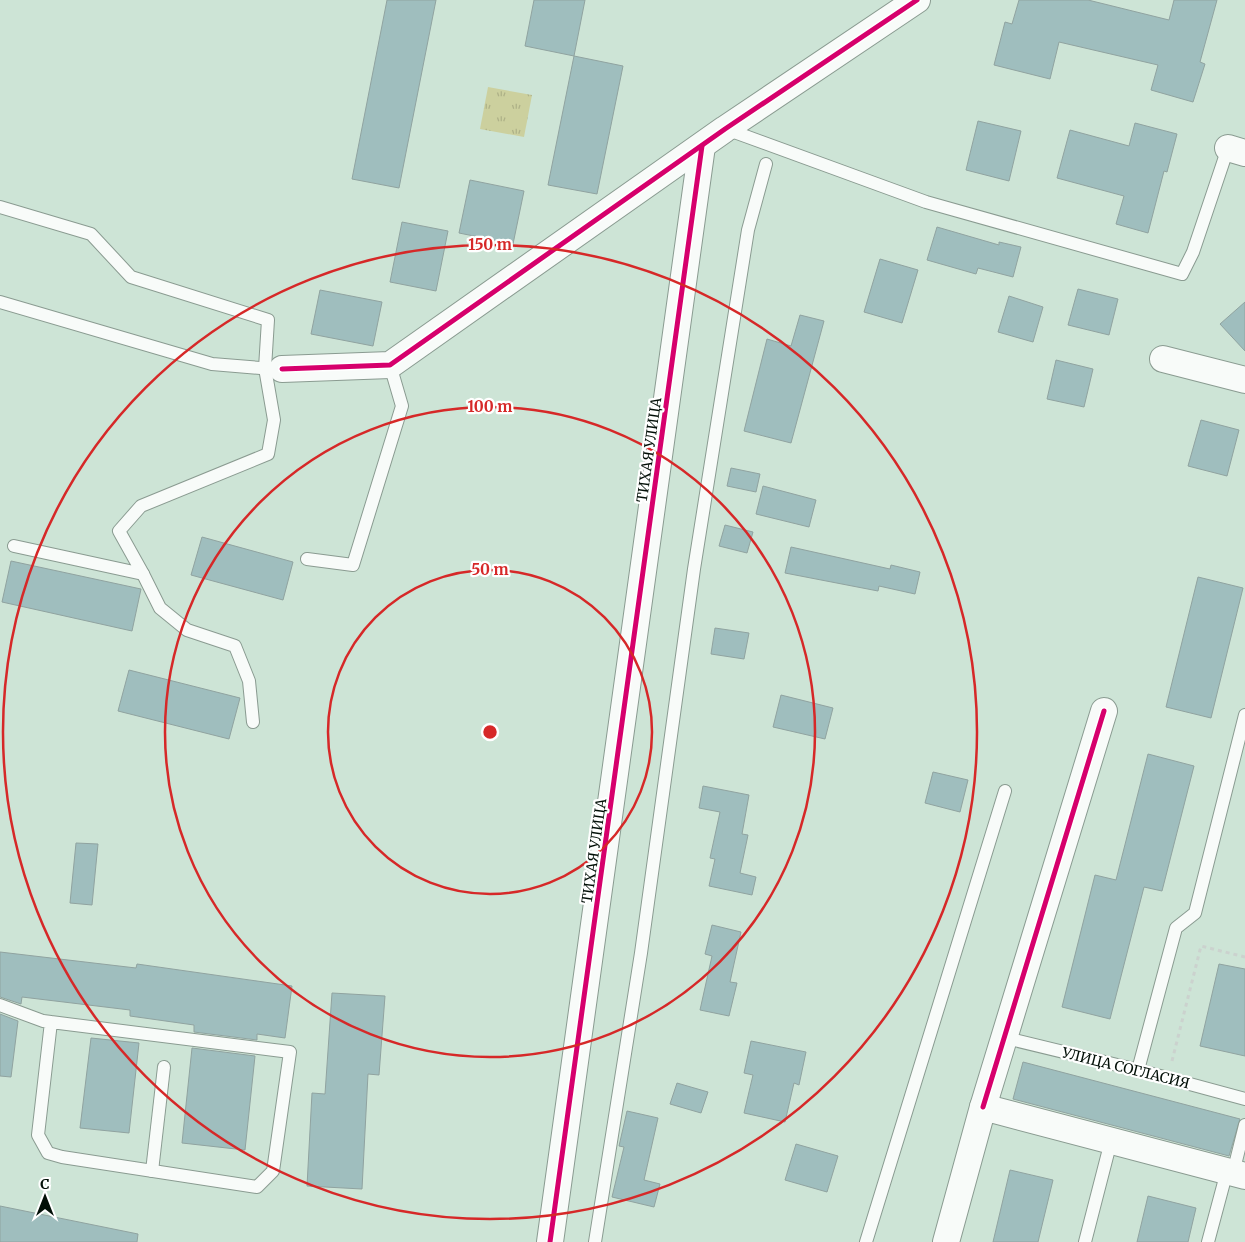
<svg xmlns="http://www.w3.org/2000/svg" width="1245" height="1242" font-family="Merriweather,serif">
  <defs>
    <pattern id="park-tufts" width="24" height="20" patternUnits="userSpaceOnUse" patternTransform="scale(1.25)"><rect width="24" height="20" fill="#ccd09e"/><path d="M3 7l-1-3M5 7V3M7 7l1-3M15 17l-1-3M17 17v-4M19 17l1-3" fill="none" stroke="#aeb187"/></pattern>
  </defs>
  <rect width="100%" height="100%" fill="#cde4d6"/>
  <path fill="url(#park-tufts)" d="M 488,87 L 532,95 L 524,137 L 480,129 Z"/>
  <g fill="#9fbebe" stroke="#90a3a0">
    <path d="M 387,0 L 436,0 L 399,188 L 352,179 Z"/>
    <path d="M 534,0 L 585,0 L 574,56 L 525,46 Z"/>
    <path d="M 1019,0 L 1088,0 L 1169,20 L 1174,0 L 1217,0 L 1200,62 L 1205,64 L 1193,102 L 1151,90 L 1158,65 L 1059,42 L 1050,79 L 994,65 L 1005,22 L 1012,24 Z"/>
    <path d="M 574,56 L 623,66 L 597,194 L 548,185 Z"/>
    <path d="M 978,121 L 1021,131 L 1009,181 L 966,170 Z"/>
    <path d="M 1135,123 L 1177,134 L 1167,172 L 1164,171 L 1148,233 L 1116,224 L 1124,196 L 1057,178 L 1070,130 L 1129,146 Z"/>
    <path d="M 470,180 L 524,191 L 513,244 L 459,233 Z"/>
    <path d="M 402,222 L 448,231 L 436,291 L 390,282 Z"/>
    <path d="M 937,227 L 999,245 L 999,242 L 1021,247 L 1013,277 L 978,268 L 976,274 L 927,260 Z"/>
    <path d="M 880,259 L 918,270 L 902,323 L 864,312 Z"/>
    <path d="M 1078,289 L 1118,299 L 1109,335 L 1068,325 Z"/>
    <path d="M 320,290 L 382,302 L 373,346 L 311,334 Z"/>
    <path d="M 1009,296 L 1043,307 L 1033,342 L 998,332 Z"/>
    <path d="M 1245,302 L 1245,351 L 1220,324 Z"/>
    <path d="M 800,315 L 824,321 L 791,443 L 744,431 L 767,339 L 791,346 Z"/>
    <path d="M 1056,360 L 1093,369 L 1084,407 L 1047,399 Z"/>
    <path d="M 1201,420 L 1239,430 L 1227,476 L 1188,466 Z"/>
    <path d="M 731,468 L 760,474 L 756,492 L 727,486 Z"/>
    <path d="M 763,486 L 816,500 L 809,527 L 756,514 Z"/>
    <path d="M 725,525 L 753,532 L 747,553 L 719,546 Z"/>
    <path d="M 202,537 L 293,562 L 283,600 L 191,575 Z"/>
    <path d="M 791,547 L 890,569 L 891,565 L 920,572 L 915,594 L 879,586 L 878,591 L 785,573 Z"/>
    <path d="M 11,561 L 141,589 L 132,631 L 2,602 Z"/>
    <path d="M 1198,577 L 1243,588 L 1211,718 L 1166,707 Z"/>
    <path d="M 715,628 L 749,633 L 744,659 L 711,654 Z"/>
    <path d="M 129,670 L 240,698 L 229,739 L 118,711 Z"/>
    <path d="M 781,695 L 833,708 L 825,739 L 773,727 Z"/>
    <path d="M 1148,754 L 1194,766 L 1162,891 L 1144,887 L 1110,1019 L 1062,1007 L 1095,875 L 1116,880 Z"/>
    <path d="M 933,772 L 968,780 L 960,812 L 925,803 Z"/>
    <path d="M 703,786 L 749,795 L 742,834 L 748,835 L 740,873 L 756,877 L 752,895 L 709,886 L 715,859 L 710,858 L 720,812 L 699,808 Z"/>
    <path d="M 76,843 L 98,844 L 92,905 L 70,903 Z"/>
    <path d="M 712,925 L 741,932 L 730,982 L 737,983 L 729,1016 L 700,1010 L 712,956 L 705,954 Z"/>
    <path d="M 0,952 L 136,968 L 137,964 L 292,986 L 285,1038 L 257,1034 L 257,1040 L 194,1032 L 194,1025 L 130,1016 L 130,1010 L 22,997 L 21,1004 L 0,997 Z"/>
    <path d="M 1219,964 L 1245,969 L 1245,1056 L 1200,1046 Z"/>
    <path d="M 332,993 L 385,996 L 379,1075 L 368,1074 L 362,1189 L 307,1186 L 312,1093 L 325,1094 Z"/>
    <path d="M 0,1014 L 18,1021 L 11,1077 L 0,1076 Z"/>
    <path d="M 91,1038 L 139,1043 L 129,1133 L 80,1128 Z"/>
    <path d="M 751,1041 L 806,1052 L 799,1085 L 794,1083 L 785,1122 L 744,1113 L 753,1075 L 744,1073 Z"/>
    <path d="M 192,1048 L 255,1056 L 245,1150 L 182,1143 Z"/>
    <path d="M 1023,1062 L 1240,1119 L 1229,1156 L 1013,1099 Z"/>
    <path d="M 677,1083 L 708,1092 L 701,1113 L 670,1104 Z"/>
    <path d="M 627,1111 L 658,1118 L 644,1180 L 660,1184 L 654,1207 L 612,1197 L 624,1147 L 619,1146 Z"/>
    <path d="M 796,1144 L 838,1156 L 827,1192 L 785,1180 Z"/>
    <path d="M 1010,1170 L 1053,1180 L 1038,1242 L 993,1242 Z"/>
    <path d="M 1148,1196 L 1196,1208 L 1188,1242 L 1137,1242 Z"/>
    <path d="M 0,1206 L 138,1234 L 137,1242 L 0,1242 Z"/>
  </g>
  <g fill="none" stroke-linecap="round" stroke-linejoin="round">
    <g stroke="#8a9b91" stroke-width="14">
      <g id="lane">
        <path d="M 726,129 L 926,202 L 1182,274 L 1193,252 L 1228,148"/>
        <path d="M 0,207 L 91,234 L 131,277 L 268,320 L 265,368 L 274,420 L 268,454 L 141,506 L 119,531 L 143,574 L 14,546"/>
        <path d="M 0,302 L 212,364 L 273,369"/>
        <path d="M 307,559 L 353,565 L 402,406 L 390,365"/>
        <path d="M 143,574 L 160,608 L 187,630 L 235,646 L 249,681 L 253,722"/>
        <path d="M 0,1005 L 43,1021 L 290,1052 L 273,1171 L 257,1187 L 62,1157 L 48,1153 L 38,1135 L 51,1022"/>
        <path d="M 1006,1038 L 1138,1070 L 1245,1099"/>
        <path d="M 1138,1070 L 1176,928 L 1195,913 L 1245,715"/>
        <path d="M 152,1171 L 164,1067"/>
        <path d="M 1233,1173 L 1245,1125"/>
        <path d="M 595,1242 L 641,953 L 694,569 L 748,230 L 766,164"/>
        <path d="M 866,1242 L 1005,791"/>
        <path d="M 1085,1242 L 1111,1141"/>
        <path d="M 1208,1242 L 1227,1171"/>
      </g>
    </g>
    <g stroke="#8a9b91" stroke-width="28">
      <g id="street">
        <path d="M 1228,148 L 1245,153"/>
        <path d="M 1163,359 L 1245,380"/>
        <path d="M 282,369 L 390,365 L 725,129 L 917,0"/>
        <path d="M 983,1107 L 1104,711"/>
        <path d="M 550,1242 L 702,146"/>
        <path d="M 946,1242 L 983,1107 L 1245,1176"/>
      </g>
    </g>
    <path stroke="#cbd2ce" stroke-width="3" stroke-dasharray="4 4" stroke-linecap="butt" d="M 1172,1061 L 1201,946 L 1245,957"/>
    <use href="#lane" stroke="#f8fbf9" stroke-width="12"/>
    <use href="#street" stroke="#f8fbf9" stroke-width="26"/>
    <g stroke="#fff" stroke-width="8">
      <g id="cycleway">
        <path d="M 282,369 L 390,365 L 725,129 L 917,0"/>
        <path d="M 983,1107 L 1104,711"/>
        <path d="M 550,1242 L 702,146"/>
      </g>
    </g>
    <use href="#cycleway" stroke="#d6006c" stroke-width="5"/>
  </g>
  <g fill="none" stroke="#d62828" stroke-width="2.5">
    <circle cx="490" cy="732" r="162"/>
    <circle cx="490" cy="732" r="325"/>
    <circle cx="490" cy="732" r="487"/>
  </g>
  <g text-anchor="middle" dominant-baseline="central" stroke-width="4.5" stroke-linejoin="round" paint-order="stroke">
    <g font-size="14" fill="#020f07" stroke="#fff">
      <text transform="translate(649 450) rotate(-82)">ТИХАЯ УЛИЦА</text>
      <text transform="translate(594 851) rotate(-82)">ТИХАЯ УЛИЦА</text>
      <text transform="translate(1126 1068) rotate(14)">УЛИЦА СОГЛАСИЯ</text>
    </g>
  </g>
  <circle cx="490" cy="732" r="8" fill="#d62828" stroke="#fff" stroke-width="2.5"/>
  <g font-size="15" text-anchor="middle" font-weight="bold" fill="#d62828" stroke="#fff" stroke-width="4.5" stroke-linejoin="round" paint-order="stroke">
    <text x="490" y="250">150 m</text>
    <text x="490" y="412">100 m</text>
    <text x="490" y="575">50 m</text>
  </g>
  <g transform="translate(45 1197)" stroke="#ffffff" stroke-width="4" paint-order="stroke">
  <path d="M0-4L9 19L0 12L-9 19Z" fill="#020f07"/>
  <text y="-8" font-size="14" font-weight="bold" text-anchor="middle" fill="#020f07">С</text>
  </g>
</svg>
